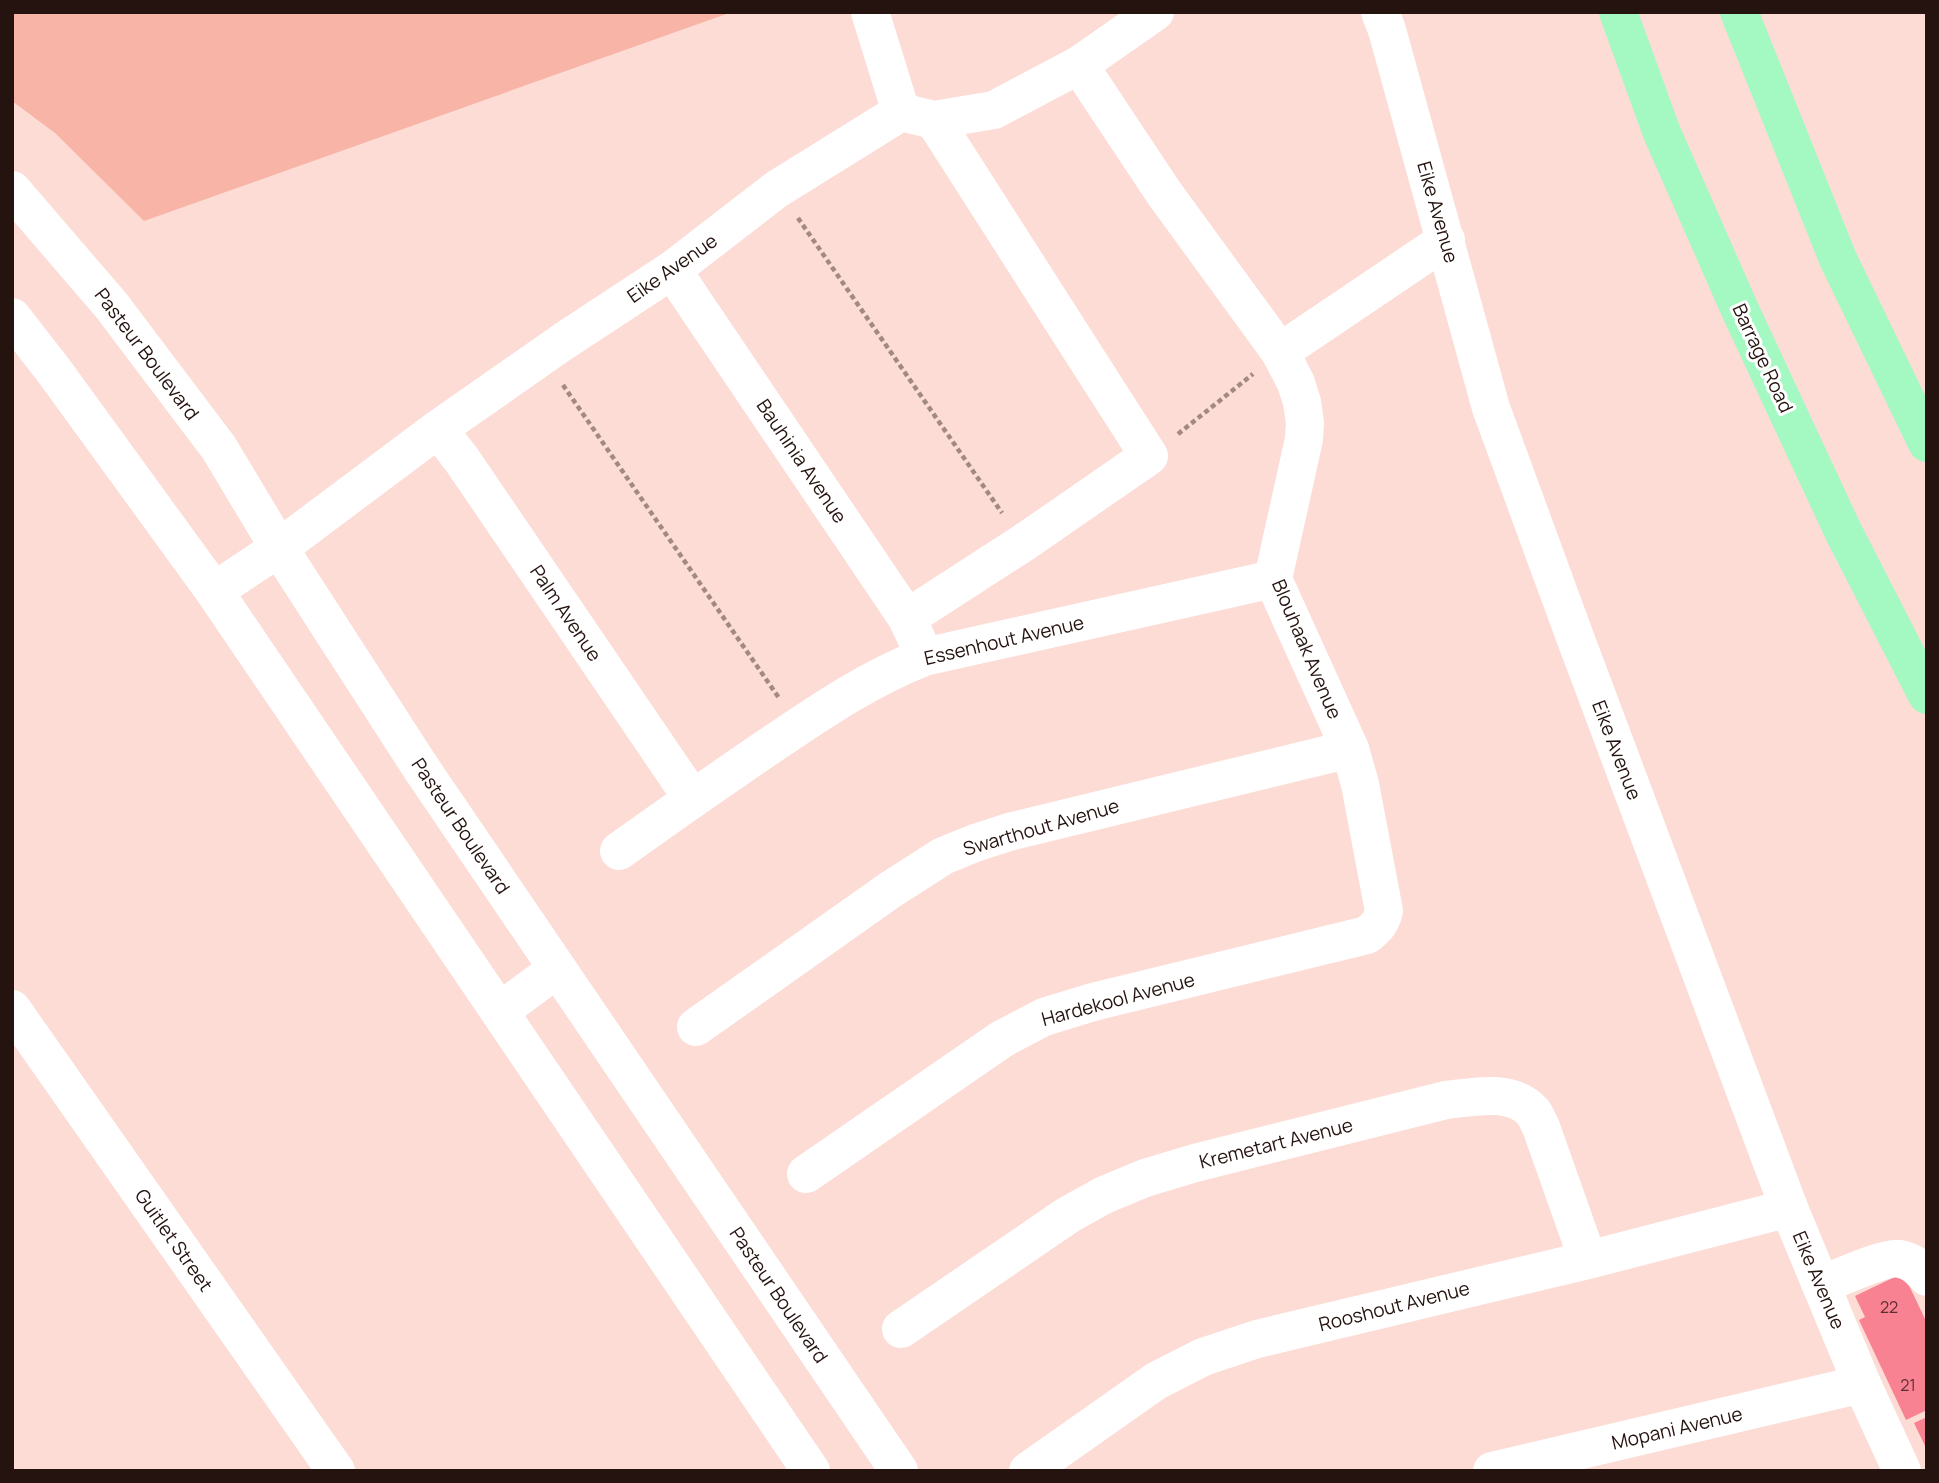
<svg xmlns="http://www.w3.org/2000/svg" width="1939" height="1483" font-family="Manrope,sans-serif">
  <rect width="100%" height="100%" fill="#fcdcd5"/>
  <path fill="#f8b4a6" d="M 12,12 L 732,12 L 144,221 L 55,133 L 12,101 Z"/>
  <g fill="#f88192">
    <path d="M 1903,1273 L 1927,1323 L 1927,1410 L 1906,1420 L 1859,1320 L 1865,1317 L 1855,1296 Z"/>
    <path d="M 1927,1417 L 1927,1450 L 1914,1423 Z"/>
  </g>
  <g fill="none" stroke-linecap="round" stroke-linejoin="round">
    <g stroke="#a38983" stroke-width="4.5" stroke-dasharray="5 3.5" stroke-linecap="butt">
      <path d="M 798,218 L 1002,513"/>
      <path d="M 563,385 L 779,698"/>
      <path d="M 1178,434 L 1253,374"/>
    </g>
    <g stroke="#fff" stroke-width="38">
      <path d="M 870,12 L 901,112"/>
      <path d="M 1380,12 L 1387,30 L 1491,408 L 1575,637 L 1789,1208 L 1862,1384 L 1902,1471"/>
      <path d="M 12,190 L 111,305 L 219,448 L 279,548 L 421,768 L 899,1471"/>
      <path d="M 672,270 L 907,618 L 918,642"/>
      <path d="M 12,317 L 54,371 L 214,591 L 811,1471"/>
      <path d="M 1280,352 L 1446,240"/>
      <path d="M 438,429 L 462,460 L 692,798"/>
      <path d="M 214,591 L 279,548 L 438,429 L 564,341 L 672,270 L 777,189 L 901,112 L 934,120 L 994,110 L 1079,65 L 1155,12"/>
      <path d="M 907,618 L 1023,543 L 1149,456 L 934,120"/>
      <path d="M 619,851 C 668,816 718,781 768,747 C 820,712 866,680 924,657 L 1273,579"/>
      <path d="M 12,1009 L 336,1471"/>
      <path d="M 500,1011 L 557,969"/>
      <path d="M 696,1027 L 890,890 L 943,856 L 975,843 L 1009,832 L 1350,749"/>
      <path d="M 806,1174 L 1002,1039 L 1044,1017 L 1093,1002 L 1367,935 C 1376,928 1381,923 1384,911 L 1360,784 L 1350,749 L 1273,579 L 1304,439 L 1305,423 L 1302,402 L 1296,383 L 1280,352 L 1164,193 L 1079,65"/>
      <path d="M 1821,1285 C 1837,1279 1886,1256 1900,1259 C 1912,1261 1919,1268 1927,1277"/>
      <path d="M 901,1329 L 1068,1215 L 1104,1195 L 1145,1178 L 1195,1163 L 1446,1100 C 1473,1097 1512,1088 1533,1112 C 1536,1116 1538,1122 1541,1127 L 1588,1260"/>
      <path d="M 1028,1471 L 1156,1381 L 1203,1357 L 1257,1339 L 1588,1260 L 1789,1208"/>
      <path d="M 1492,1471 L 1862,1384"/>
    </g>
    <g stroke="#a4f8c1" stroke-width="38">
      <path d="M 1618,12 L 1662,133 L 1740,310 L 1843,531 L 1927,695"/>
      <path d="M 1739,12 L 1838,259 L 1927,443"/>
    </g>
  </g>
  <g text-anchor="middle" dominant-baseline="central" stroke-width="6" stroke-linejoin="round" paint-order="stroke">
    <g font-size="16" fill="#5a2e30">
      <text x="1889" y="1307">22</text>
      <text x="1908" y="1385">21</text>
    </g>
    <g font-size="19" fill="#25130f" stroke="#fff">
      <text transform="translate(1438 212) rotate(74)">Eike Avenue</text>
      <text transform="translate(672 268) rotate(-35)">Eike Avenue</text>
      <text transform="translate(147 354) rotate(53)">Pasteur Boulevard</text>
      <text transform="translate(1763 358) rotate(65)">Barrage Road</text>
      <text transform="translate(802 461) rotate(56)">Bauhinia Avenue</text>
      <text transform="translate(566 613) rotate(56)">Palm Avenue</text>
      <text transform="translate(1004 640) rotate(-13)">Essenhout Avenue</text>
      <text transform="translate(1307 649) rotate(67)">Blouhaak Avenue</text>
      <text transform="translate(1617 750) rotate(69)">Eike Avenue</text>
      <text transform="translate(461 826) rotate(56)">Pasteur Boulevard</text>
      <text transform="translate(1041 827) rotate(-16)">Swarthout Avenue</text>
      <text transform="translate(1118 999) rotate(-15)">Hardekool Avenue</text>
      <text transform="translate(1276 1143) rotate(-14)">Kremetart Avenue</text>
      <text transform="translate(174 1240) rotate(55)">Guitlet Street</text>
      <text transform="translate(1819 1280) rotate(67)">Eike Avenue</text>
      <text transform="translate(779 1295) rotate(56)">Pasteur Boulevard</text>
      <text transform="translate(1394 1306) rotate(-14)">Rooshout Avenue</text>
      <text transform="translate(1677 1428) rotate(-13)">Mopani Avenue</text>
    </g>
  </g>
  <rect width="1939" height="1483" fill="none" stroke="#25130f" stroke-width="28"/>
</svg>
